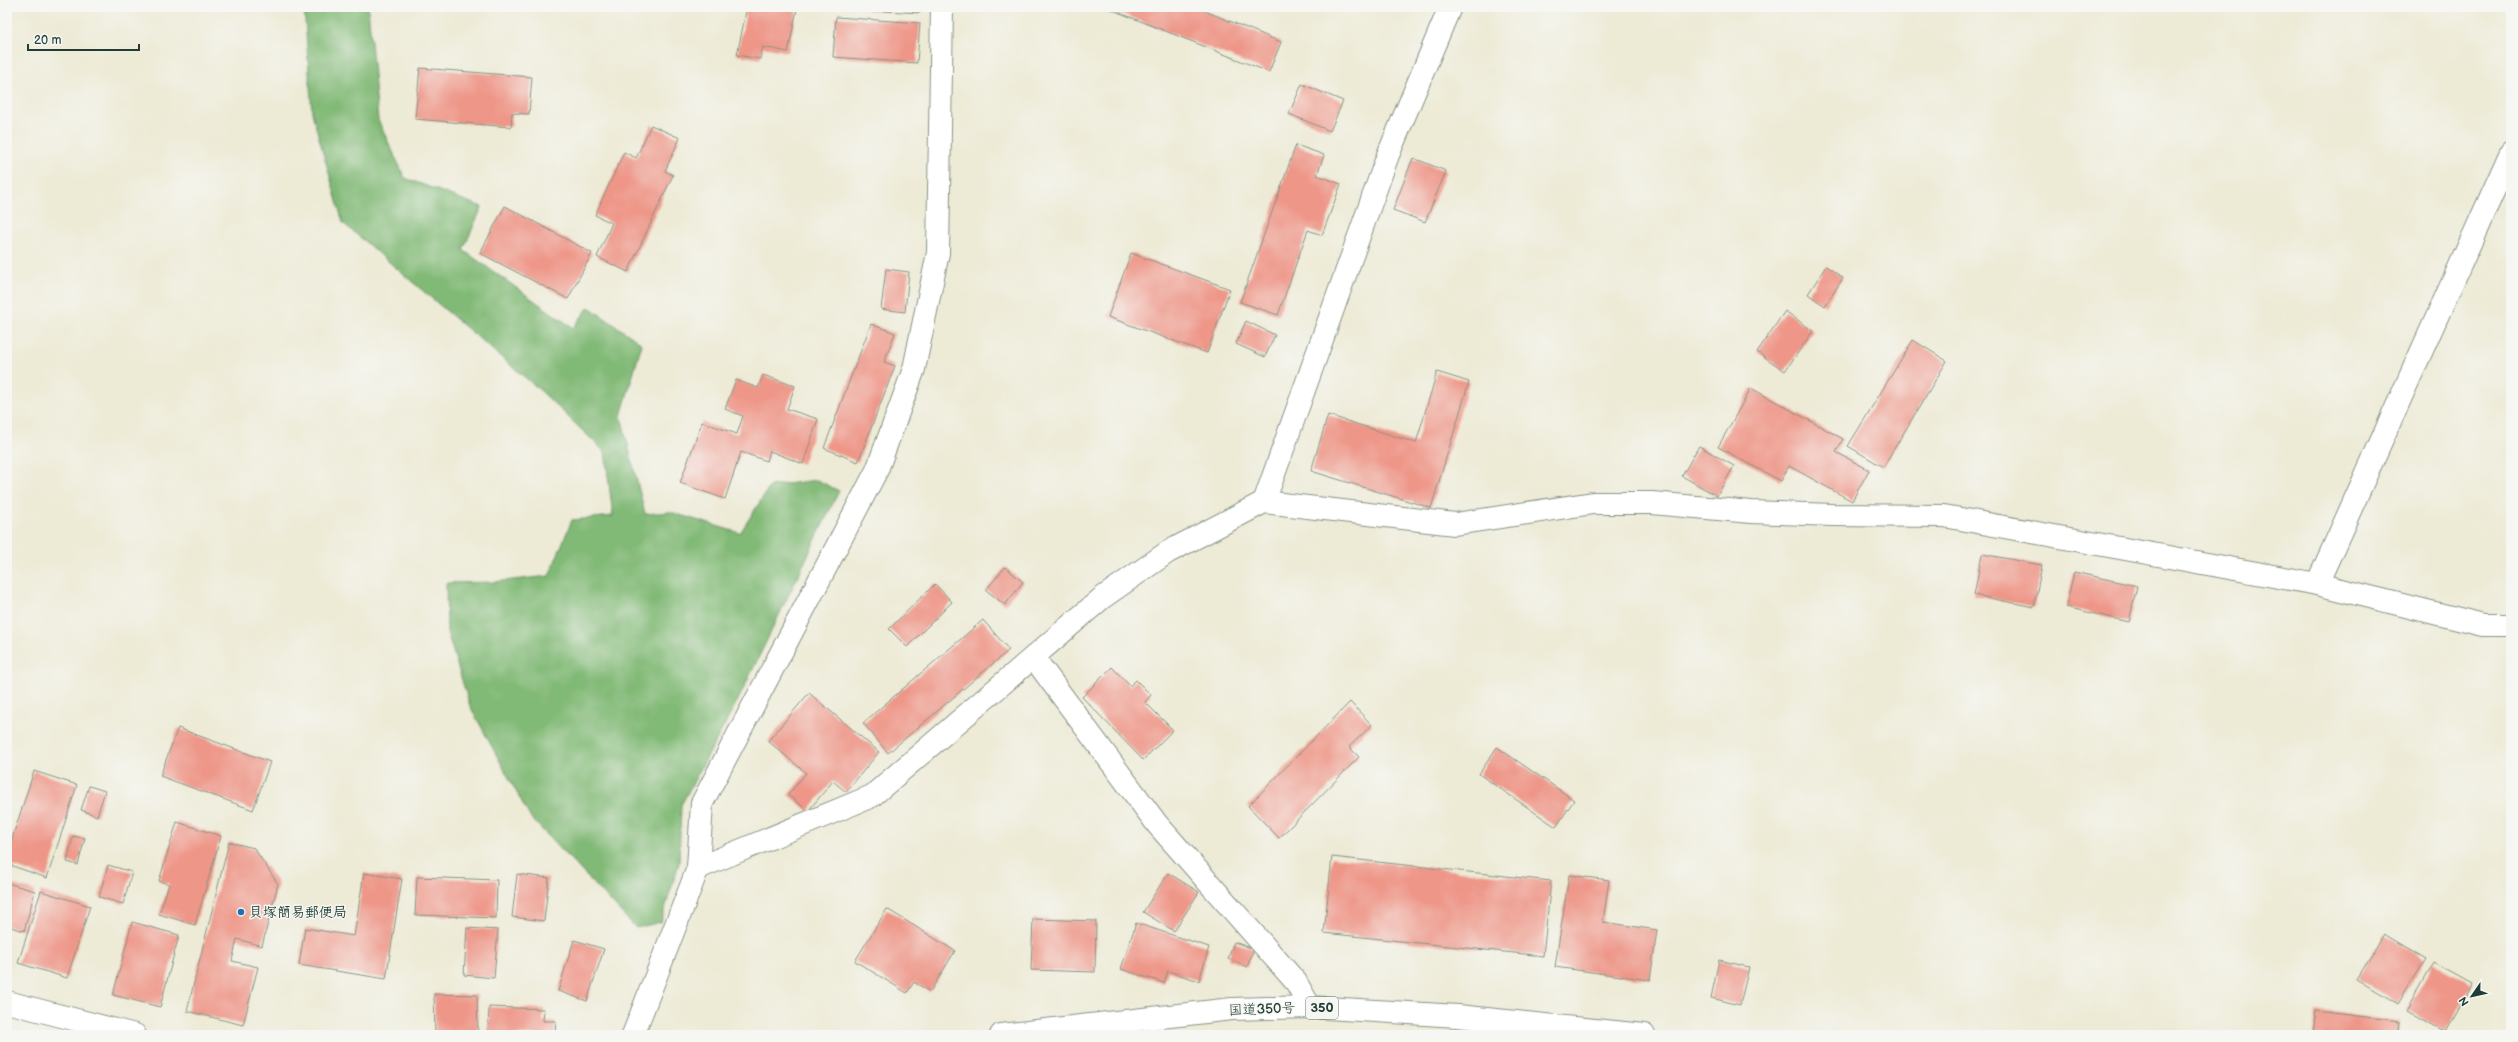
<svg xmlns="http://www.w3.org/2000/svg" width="2518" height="1042" font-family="'Balsamiq Sans','Klee One',sans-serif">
  <rect width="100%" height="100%" fill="#f6f6f2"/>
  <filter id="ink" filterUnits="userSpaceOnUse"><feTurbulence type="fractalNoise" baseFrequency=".025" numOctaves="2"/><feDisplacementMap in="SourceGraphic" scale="8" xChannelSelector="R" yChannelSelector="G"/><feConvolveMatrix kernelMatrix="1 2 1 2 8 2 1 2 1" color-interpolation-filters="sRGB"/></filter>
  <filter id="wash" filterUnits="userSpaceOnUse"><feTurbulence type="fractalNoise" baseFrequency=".012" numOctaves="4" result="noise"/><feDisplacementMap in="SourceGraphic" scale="16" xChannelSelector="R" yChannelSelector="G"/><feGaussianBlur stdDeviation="0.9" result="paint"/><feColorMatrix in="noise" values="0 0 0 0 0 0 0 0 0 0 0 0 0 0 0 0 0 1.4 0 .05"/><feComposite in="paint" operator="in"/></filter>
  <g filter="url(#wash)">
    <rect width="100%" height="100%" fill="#edead5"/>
    <path fill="#81b976" stroke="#507b55" d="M 304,7 L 368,7 L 378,120 L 405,178 L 482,207 L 463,250 L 573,328 L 589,307 L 642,344 L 621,416 L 645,514 L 670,512 L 740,533 L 770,486 L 817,480 L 839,491 L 737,702 L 681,805 L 679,863 L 661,922 L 636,928 L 530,817 L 470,706 L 447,632 L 446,583 L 494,582 L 549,576 L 572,520 L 613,516 L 605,452 L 541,391 L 343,223 L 312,113 Z"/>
    <g id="blocks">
      <g fill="#ee9688">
        <path d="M 747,7 L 797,9 L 788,52 L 763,47 L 760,59 L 737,55 Z"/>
        <path d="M 867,7 L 920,7 L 920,13 L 866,10 Z"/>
        <path d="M 1105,7 L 1195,7 L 1281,42 L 1269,72 Z"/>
        <path d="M 836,17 L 920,23 L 917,63 L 833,57 Z"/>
        <path d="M 420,68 L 532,77 L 529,114 L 512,113 L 511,127 L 415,119 Z"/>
        <path d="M 1302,84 L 1343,101 L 1330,131 L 1289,114 Z"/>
        <path d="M 651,125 L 680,138 L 665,171 L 673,175 L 628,272 L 597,257 L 612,223 L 595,215 L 624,152 L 636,158 Z"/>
        <path d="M 1296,145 L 1324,155 L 1317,175 L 1341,184 L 1322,235 L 1308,230 L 1278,315 L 1240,302 Z"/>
        <path d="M 1413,158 L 1446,171 L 1425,222 L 1393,210 Z"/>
        <path d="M 505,206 L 592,253 L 568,299 L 480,253 Z"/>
        <path d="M 1131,253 L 1230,289 L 1207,353 L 1108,317 Z"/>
        <path d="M 1826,266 L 1843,278 L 1825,306 L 1808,294 Z"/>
        <path d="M 886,269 L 909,272 L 905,312 L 881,309 Z"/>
        <path d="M 1785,311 L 1813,331 L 1785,371 L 1757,352 Z"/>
        <path d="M 1246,321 L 1275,335 L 1265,357 L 1236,344 Z"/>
        <path d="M 871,324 L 895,333 L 884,362 L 895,366 L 858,462 L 824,448 Z"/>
        <path d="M 1913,340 L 1947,361 L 1883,467 L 1848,446 Z"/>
        <path d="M 1437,372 L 1469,382 L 1431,508 L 1311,471 L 1328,415 L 1416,443 Z"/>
        <path d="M 763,375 L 795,386 L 787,409 L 818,419 L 803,464 L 770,451 L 767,461 L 741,452 L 725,499 L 680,483 L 702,422 L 737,434 L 743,416 L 725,409 L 736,380 L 758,388 Z"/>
        <path d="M 1751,388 L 1843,439 L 1836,452 L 1869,470 L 1852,501 L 1789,466 L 1781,481 L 1718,447 Z"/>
        <path d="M 1699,446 L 1734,466 L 1717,496 L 1682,476 Z"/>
        <path d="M 1982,554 L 2042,565 L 2034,607 L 1974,595 Z"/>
        <path d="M 1005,567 L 1023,582 L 1005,605 L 986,590 Z"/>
        <path d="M 2074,572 L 2137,586 L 2129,622 L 2066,607 Z"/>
        <path d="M 935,584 L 952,602 L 907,647 L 889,629 Z"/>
        <path d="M 983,620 L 1009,650 L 888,753 L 863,723 Z"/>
        <path d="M 1112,667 L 1130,686 L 1136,680 L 1151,695 L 1145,702 L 1173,730 L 1143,760 L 1082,697 Z"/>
        <path d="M 809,693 L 879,752 L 846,792 L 833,781 L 808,811 L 788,795 L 806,773 L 768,741 Z"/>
        <path d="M 1350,702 L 1372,725 L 1349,747 L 1359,757 L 1279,838 L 1248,806 Z"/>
        <path d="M 178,728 L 270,762 L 253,810 L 160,776 Z"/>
        <path d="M 1497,747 L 1574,800 L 1556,827 L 1479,774 Z"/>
        <path d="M 34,771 L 77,785 L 47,878 L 7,864 L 7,854 Z"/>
        <path d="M 89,786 L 105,791 L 97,816 L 81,810 Z"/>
        <path d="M 177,822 L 221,836 L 195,925 L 159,914 L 169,884 L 159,881 Z"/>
        <path d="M 73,836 L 85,838 L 78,865 L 67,862 Z"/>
        <path d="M 229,842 L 254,848 L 278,884 L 262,946 L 237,939 L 232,961 L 258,967 L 243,1025 L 187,1011 Z"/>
        <path d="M 1332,857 L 1551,881 L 1543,956 L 1324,933 Z"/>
        <path d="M 108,865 L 132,872 L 123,904 L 99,897 Z"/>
        <path d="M 364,873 L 402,879 L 386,979 L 299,965 L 305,928 L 354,936 Z"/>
        <path d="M 1168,873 L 1199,892 L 1174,931 L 1143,912 Z"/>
        <path d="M 517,874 L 549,878 L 544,921 L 512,917 Z"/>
        <path d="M 1569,875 L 1609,880 L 1603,922 L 1657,930 L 1650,980 L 1555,967 Z"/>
        <path d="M 417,877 L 497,880 L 496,918 L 415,915 Z"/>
        <path d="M 7,883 L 35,891 L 24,931 L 7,926 Z"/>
        <path d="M 41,891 L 90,906 L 67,978 L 18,963 Z"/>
        <path d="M 887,909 L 955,951 L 930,992 L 914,982 L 907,993 L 855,961 Z"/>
        <path d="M 1033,919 L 1096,921 L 1095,972 L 1031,970 Z"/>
        <path d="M 132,922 L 179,935 L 160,1007 L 113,995 Z"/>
        <path d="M 1136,923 L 1209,947 L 1199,981 L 1168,971 L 1164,983 L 1121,969 Z"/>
        <path d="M 467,928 L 498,930 L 494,978 L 464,975 Z"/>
        <path d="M 2384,934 L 2426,959 L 2398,1004 L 2357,979 Z"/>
        <path d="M 574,940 L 604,949 L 587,1001 L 558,991 Z"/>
        <path d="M 1234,942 L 1254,949 L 1247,967 L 1228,959 Z"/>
        <path d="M 1719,960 L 1749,967 L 1740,1005 L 1711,998 Z"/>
        <path d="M 2434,963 L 2472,984 L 2445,1032 L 2407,1010 Z"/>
        <path d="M 434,994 L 477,995 L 478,1035 L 435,1035 Z"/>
        <path d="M 489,1007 L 544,1009 L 543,1021 L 556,1021 L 555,1035 L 488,1035 Z"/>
        <path d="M 2316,1011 L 2400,1021 L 2398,1035 L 2313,1035 Z"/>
      </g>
    </g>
  </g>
  <g filter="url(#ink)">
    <use href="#blocks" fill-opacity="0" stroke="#869484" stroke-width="1"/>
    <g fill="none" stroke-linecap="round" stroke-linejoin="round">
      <g stroke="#869484" stroke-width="24">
        <g id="street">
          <path d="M 1264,502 L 1388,155 L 1450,7"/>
          <path d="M 2317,584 L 2511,152"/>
          <path d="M 1034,658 L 1157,824 L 1296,982 L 1310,1007"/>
          <path d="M 698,868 L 872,796 L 1102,598 L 1168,552 L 1264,502 L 1455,524 L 1593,503 L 1652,503 L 1751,512 L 1832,515 L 1944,516 L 2317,584 L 2483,625 L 2511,625"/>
          <path d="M 633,1035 L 698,868 L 702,803 L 877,470 L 914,369 L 938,253 L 942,7"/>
        </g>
      </g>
      <g stroke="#869484" stroke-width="24">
        <g id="highway">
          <path d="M 7,1002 L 135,1035"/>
          <path d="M 1001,1035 L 1232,1009 L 1310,1007 L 1458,1016 L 1644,1035"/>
        </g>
      </g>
      <use href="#street" stroke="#fff" stroke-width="22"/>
      <use href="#highway" stroke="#fff" stroke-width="22"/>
    </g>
  </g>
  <circle fill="#1f6fb2" stroke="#f6f6f2" stroke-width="1.5" cx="241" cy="912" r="4"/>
  <g text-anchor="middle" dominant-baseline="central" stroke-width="3" stroke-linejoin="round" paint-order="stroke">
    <rect fill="#f6f6f2" stroke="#60746d" stroke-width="1" x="1306" y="997" width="32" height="22" rx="3"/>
    <g font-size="13" font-weight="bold" fill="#1f3d34">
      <text x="1322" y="1008">350</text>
    </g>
    <g font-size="14" font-weight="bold" fill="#1f3d34" stroke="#f6f6f2" text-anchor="start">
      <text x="249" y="912">貝塚簡易郵便局</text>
    </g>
    <g font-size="14" fill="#1f3d34" stroke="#f6f6f2">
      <text transform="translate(1262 1009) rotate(-2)">国道350号</text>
    </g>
  </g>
  <rect width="2518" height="1042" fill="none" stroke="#f6f6f2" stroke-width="24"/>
  <g transform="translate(2472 996) rotate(236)" stroke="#f6f6f2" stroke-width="3" paint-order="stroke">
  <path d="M0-3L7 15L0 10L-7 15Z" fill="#1f3d34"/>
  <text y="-6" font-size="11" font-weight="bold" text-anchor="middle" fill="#1f3d34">N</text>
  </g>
  <path d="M28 44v6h111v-6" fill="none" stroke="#1f3d34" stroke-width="2"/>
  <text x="34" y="44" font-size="12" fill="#1f3d34" stroke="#f6f6f2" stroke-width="3" paint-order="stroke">20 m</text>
</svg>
